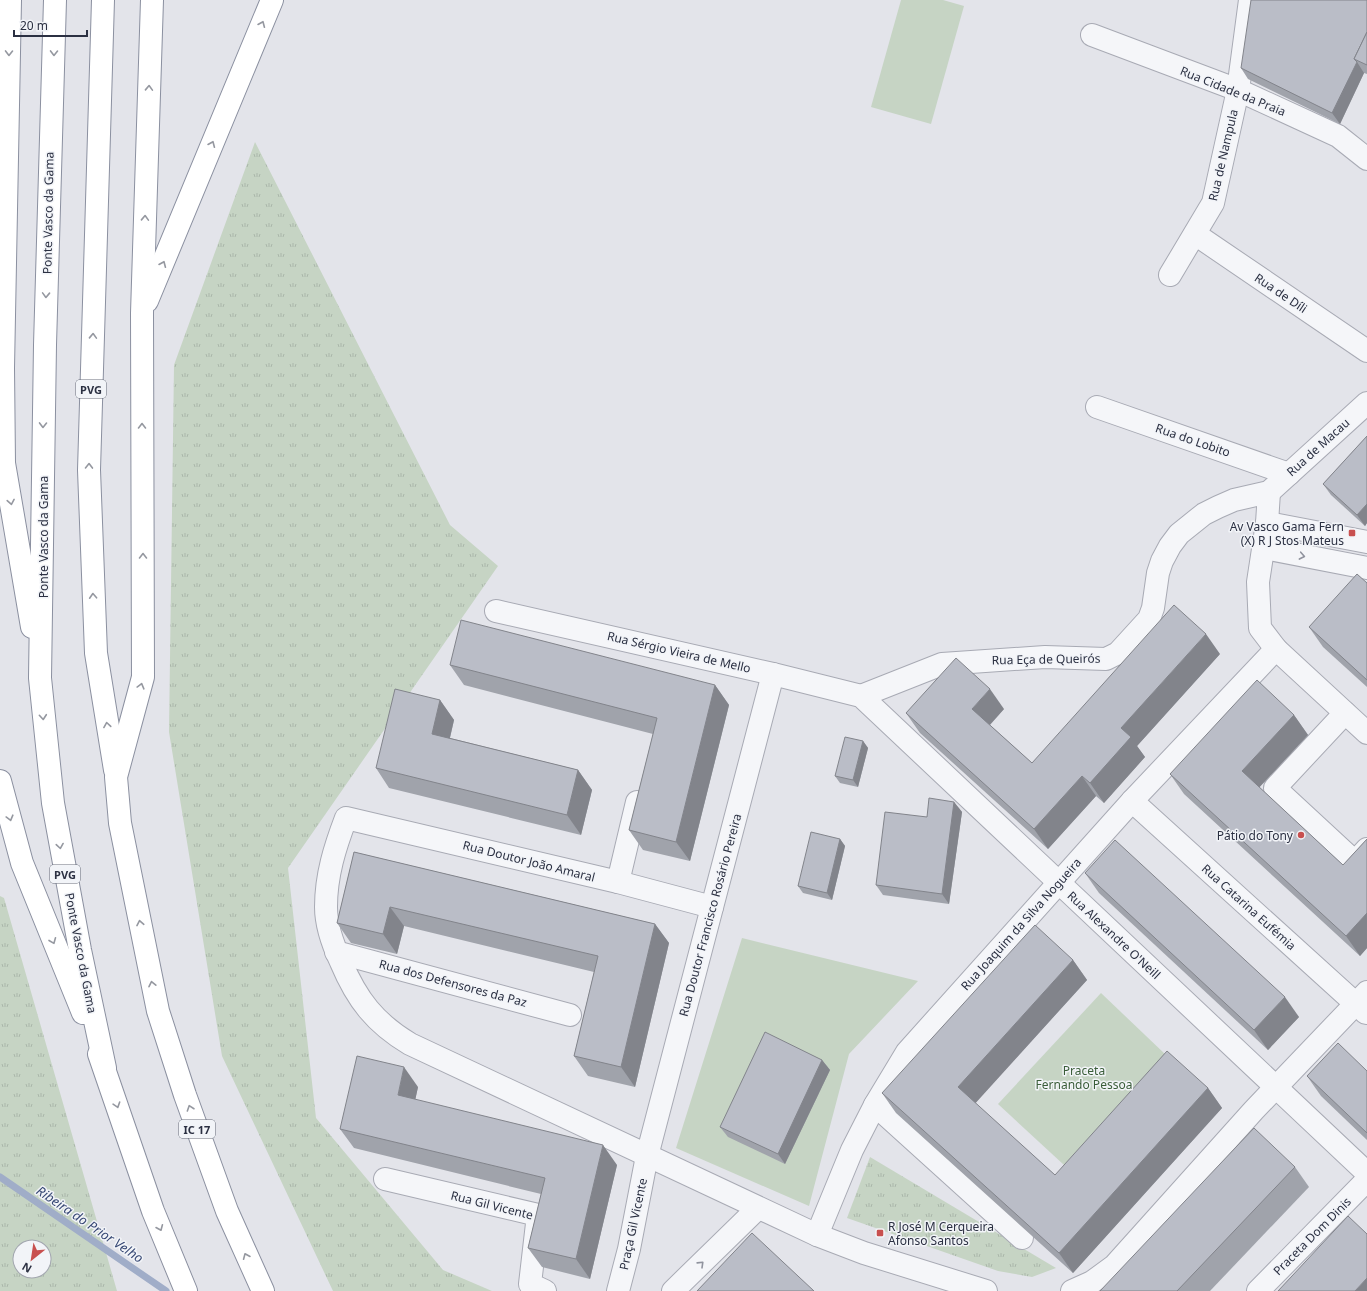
<svg xmlns="http://www.w3.org/2000/svg" width="1367" height="1291" font-family="'Noto Sans',sans-serif">
  <defs>
    <pattern id="grass-tufts" width="24" height="20" patternUnits="userSpaceOnUse"><rect width="24" height="20" fill="#c6d4c4"/><path d="M3 7l-1-3M5 7V3M7 7l1-3M15 17l-1-3M17 17v-4M19 17l1-3" fill="none" stroke="#aab6aa"/></pattern>
  </defs>
  <rect width="100%" height="100%" fill="#e3e4ea"/>
  <g fill="url(#grass-tufts)" fill-rule="evenodd">
    <path d="M 255,142 L 450,525 L 498,566 L 288,868 L 316,1118 L 443,1270 L 492,1291 L 333,1291 L 222,1056 L 169,732 L 174,365 Z"/>
    <path d="M 0,896 L 4,898 L 117,1291 L 0,1291 ZM 20,1247 L 44,1247 L 44,1271 L 20,1271 Z"/>
    <path d="M 870,1157 L 1056,1268 L 1032,1277 L 998,1271 L 847,1218 Z"/>
  </g>
  <g fill="#c6d4c4">
    <path d="M 901,0 L 943,0 L 964,6 L 931,124 L 871,107 Z"/>
    <path d="M 742,938 L 918,981 L 849,1054 L 809,1206 L 676,1148 Z"/>
    <path d="M 1101,993 L 1166,1055 L 1064,1165 L 998,1104 Z"/>
  </g>
  <g fill="none" stroke-linecap="round" stroke-linejoin="round">
    <path stroke="#a0adc8" stroke-width="7" d="M 0,1177 L 166,1291"/>
    <g stroke="#a8aab4" stroke-width="24">
      <g id="minor">
        <path d="M 1092,35 L 1238,90 L 1338,136 L 1367,159"/>
        <path d="M 1195,234 L 1367,351"/>
        <path d="M 1170,275 L 1213,203 L 1238,90 L 1250,0"/>
        <path d="M 1097,407 L 1289,474"/>
        <path d="M 1269,492 L 1267,523 L 1258,582 L 1260,628 L 1276,649 L 1367,733"/>
        <path d="M 1267,523 L 1367,542"/>
        <path d="M 1264,548 L 1367,568"/>
        <path d="M 496,611 L 773,674 L 861,696 L 1367,1173"/>
        <path d="M 861,696 L 942,664 L 1045,657 L 1106,659 L 1118,653 L 1149,619 L 1153,608 L 1158,573 L 1162,561 L 1170,546 L 1179,534 L 1204,514 L 1218,507 L 1234,500 L 1269,492 L 1367,403"/>
        <path d="M 1345,713 L 1275,788 L 1355,862 L 1367,849"/>
        <path d="M 1132,801 L 1366,1013"/>
        <path d="M 618,882 L 637,802"/>
        <path d="M 712,907 L 618,882 L 346,818 C 335,847 326,875 326,907 C 326,926 333,945 341,962 C 357,1000 375,1023 410,1044 L 817,1235 L 864,1253 L 986,1291"/>
        <path d="M 336,952 L 570,1015"/>
        <path d="M 875,1105 L 1022,1238"/>
        <path d="M 385,1179 L 538,1215 L 530,1284 L 545,1291"/>
        <path d="M 817,1235 L 852,1150 L 875,1105 L 907,1052 L 1132,801 L 1276,649"/>
        <path d="M 618,1291 L 629,1249 L 647,1156 L 773,674"/>
        <path d="M 673,1291 L 758,1208"/>
        <path d="M 1072,1291 L 1092,1282 L 1114,1266 L 1254,1110 L 1367,992"/>
        <path d="M 1258,1291 L 1367,1180"/>
      </g>
    </g>
    <g stroke="#8b90a0" stroke-width="24">
      <g id="highway">
        <path d="M 10,0 L 3,368 L 4,463 L 32,627"/>
        <path d="M 55,0 L 45,345 L 40,678 L 53,803 L 80,950 L 105,1068"/>
        <path d="M 103,0 L 89,470 L 96,653 L 115,770"/>
        <path d="M 152,0 L 142,313 L 143,677 L 116,777 L 120,823 L 158,1011 L 185,1095 L 227,1211 L 263,1291"/>
        <path d="M 147,301 L 272,0"/>
        <path d="M 0,781 L 22,863 L 83,1013"/>
        <path d="M 99,1054 L 153,1211 L 186,1291"/>
      </g>
    </g>
    <use href="#minor" stroke="#f5f6f9" stroke-width="22"/>
    <use href="#highway" stroke="#fff" stroke-width="22"/>
  </g>
  <g fill="#a0a3ab">
    <path d="M 1367,0 L 1367,74 L 1364,73 L 1340,124 L 1248,79 L 1241,68 Z"/>
    <path d="M 1367,436 L 1367,523 L 1365,526 L 1331,495 L 1323,484 Z"/>
    <path d="M 1367,583 L 1367,687 L 1323,647 L 1309,627 Z"/>
    <path d="M 1220,654 L 1137,746 L 1145,757 L 1104,803 L 1096,796 L 1048,849 L 920,733 L 906,713 L 1004,709 L 990,725 L 1032,763 Z"/>
    <path d="M 450,665 L 715,685 L 729,705 L 690,861 L 643,850 L 629,830 L 653,734 L 464,685 Z"/>
    <path d="M 440,700 L 454,720 L 450,738 L 578,770 L 592,790 L 581,835 L 389,788 L 376,768 Z"/>
    <path d="M 1294,715 L 1308,735 L 1259,787 L 1343,865 L 1367,839 L 1367,948 L 1360,956 L 1184,794 L 1170,774 Z"/>
    <path d="M 863,741 L 868,748 L 858,787 L 840,783 L 835,776 Z"/>
    <path d="M 954,802 L 962,812 L 949,904 L 883,895 L 876,885 L 927,817 Z"/>
    <path d="M 840,839 L 845,846 L 832,900 L 803,893 L 798,886 Z"/>
    <path d="M 354,852 L 655,924 L 669,943 L 635,1087 L 588,1076 L 574,1056 L 594,972 L 404,926 L 397,954 L 351,943 L 337,923 Z"/>
    <path d="M 1085,873 L 1299,1017 L 1268,1050 L 1099,893 Z"/>
    <path d="M 1073,960 L 1087,980 L 975,1103 L 1055,1175 L 1208,1088 L 1222,1108 L 1073,1273 L 896,1113 L 882,1093 Z"/>
    <path d="M 822,1060 L 830,1070 L 785,1164 L 728,1137 L 720,1127 Z"/>
    <path d="M 1367,1071 L 1367,1140 L 1321,1096 L 1307,1076 Z"/>
    <path d="M 418,1087 L 415,1100 L 617,1165 L 590,1279 L 542,1267 L 528,1248 L 541,1194 L 354,1148 L 340,1129 Z"/>
    <path d="M 1295,1167 L 1309,1187 L 1210,1291 L 1100,1291 Z"/>
  </g>
  <g fill="#82848b">
    <path d="M 1357,62 L 1364,73 L 1340,124 L 1332,113 Z"/>
    <path d="M 1367,504 L 1367,523 L 1365,526 L 1357,515 Z"/>
    <path d="M 1206,634 L 1220,654 L 1137,746 L 1145,757 L 1104,803 L 1090,783 L 1121,728 Z"/>
    <path d="M 715,685 L 729,705 L 690,861 L 676,842 Z"/>
    <path d="M 990,689 L 1004,709 L 986,729 L 972,709 Z"/>
    <path d="M 440,700 L 454,720 L 446,754 L 432,734 Z"/>
    <path d="M 1294,715 L 1308,735 L 1256,791 L 1242,771 Z"/>
    <path d="M 863,741 L 868,748 L 858,787 L 853,780 Z"/>
    <path d="M 578,770 L 592,790 L 581,835 L 567,815 Z"/>
    <path d="M 1082,776 L 1096,796 L 1048,849 L 1034,829 Z"/>
    <path d="M 954,802 L 962,812 L 949,904 L 942,894 Z"/>
    <path d="M 840,839 L 845,846 L 832,900 L 827,893 Z"/>
    <path d="M 390,907 L 404,926 L 397,954 L 383,934 Z"/>
    <path d="M 1367,913 L 1367,948 L 1360,956 L 1346,936 Z"/>
    <path d="M 655,924 L 669,943 L 635,1087 L 621,1067 Z"/>
    <path d="M 1073,960 L 1087,980 L 972,1107 L 958,1087 Z"/>
    <path d="M 1285,997 L 1299,1017 L 1268,1050 L 1254,1030 Z"/>
    <path d="M 822,1060 L 830,1070 L 785,1164 L 778,1154 Z"/>
    <path d="M 404,1067 L 418,1087 L 412,1115 L 398,1095 Z"/>
    <path d="M 1208,1088 L 1222,1108 L 1073,1273 L 1059,1253 Z"/>
    <path d="M 603,1145 L 617,1165 L 590,1279 L 576,1259 Z"/>
    <path d="M 1367,1278 L 1367,1291 L 1355,1291 Z"/>
  </g>
  <g fill="#babdc7" stroke="#82848b">
    <path d="M 1251,0 L 1367,0 L 1367,32 L 1354,59 L 1357,62 L 1332,113 L 1241,68 Z"/>
    <path d="M 1367,32 L 1367,65 L 1354,59 Z"/>
    <path d="M 1367,436 L 1367,504 L 1357,515 L 1323,484 Z"/>
    <path d="M 1357,574 L 1367,583 L 1367,680 L 1309,627 Z"/>
    <path d="M 1174,605 L 1206,634 L 1121,728 L 1131,737 L 1090,783 L 1082,776 L 1034,829 L 906,713 L 956,658 L 990,689 L 972,709 L 1032,763 Z"/>
    <path d="M 461,620 L 715,685 L 676,842 L 629,830 L 657,718 L 450,665 Z"/>
    <path d="M 1257,680 L 1294,715 L 1242,771 L 1343,865 L 1367,839 L 1367,913 L 1346,936 L 1170,774 Z"/>
    <path d="M 395,689 L 440,700 L 432,734 L 578,770 L 567,815 L 376,768 Z"/>
    <path d="M 845,737 L 863,741 L 853,780 L 835,776 Z"/>
    <path d="M 929,798 L 954,802 L 942,894 L 876,885 L 885,812 L 927,817 Z"/>
    <path d="M 811,832 L 840,839 L 827,893 L 798,886 Z"/>
    <path d="M 1115,840 L 1285,997 L 1254,1030 L 1085,873 Z"/>
    <path d="M 354,852 L 655,924 L 621,1067 L 574,1056 L 598,956 L 390,907 L 383,934 L 337,923 Z"/>
    <path d="M 1035,925 L 1073,960 L 958,1087 L 1055,1175 L 1167,1051 L 1208,1088 L 1059,1253 L 882,1093 Z"/>
    <path d="M 765,1032 L 822,1060 L 778,1154 L 720,1127 Z"/>
    <path d="M 1338,1043 L 1367,1071 L 1367,1133 L 1307,1076 Z"/>
    <path d="M 357,1056 L 404,1067 L 398,1095 L 603,1145 L 576,1259 L 528,1248 L 545,1178 L 340,1129 Z"/>
    <path d="M 1254,1128 L 1295,1167 L 1177,1291 L 1100,1291 Z"/>
    <path d="M 1348,1216 L 1367,1234 L 1367,1278 L 1355,1291 L 1278,1291 Z"/>
    <path d="M 752,1233 L 814,1291 L 697,1291 Z"/>
  </g>
  <defs><path id="oneway-chevron" d="M-2-3.5L2.5 0L-2 3.5" fill="none" stroke-width="1.6" stroke-linecap="round" stroke-linejoin="round"/></defs>
  <g stroke="#9598a0">
    <use href="#oneway-chevron" transform="translate(262 24) rotate(-67)"/>
    <use href="#oneway-chevron" transform="translate(9 53) rotate(91)"/>
    <use href="#oneway-chevron" transform="translate(54 53) rotate(91)"/>
    <use href="#oneway-chevron" transform="translate(149 88) rotate(-88)"/>
    <use href="#oneway-chevron" transform="translate(212 144) rotate(-67)"/>
    <use href="#oneway-chevron" transform="translate(145 218) rotate(-88)"/>
    <use href="#oneway-chevron" transform="translate(163 264) rotate(-67)"/>
    <use href="#oneway-chevron" transform="translate(46 295) rotate(92)"/>
    <use href="#oneway-chevron" transform="translate(93 336) rotate(-88)"/>
    <use href="#oneway-chevron" transform="translate(43 425) rotate(91)"/>
    <use href="#oneway-chevron" transform="translate(142 426) rotate(-90)"/>
    <use href="#oneway-chevron" transform="translate(89 466) rotate(-89)"/>
    <use href="#oneway-chevron" transform="translate(11 502) rotate(80)"/>
    <use href="#oneway-chevron" transform="translate(143 556) rotate(-90)"/>
    <use href="#oneway-chevron" transform="translate(93 596) rotate(-93)"/>
    <use href="#oneway-chevron" transform="translate(141 686) rotate(-75)"/>
    <use href="#oneway-chevron" transform="translate(43 717) rotate(85)"/>
    <use href="#oneway-chevron" transform="translate(107 725) rotate(-99)"/>
    <use href="#oneway-chevron" transform="translate(10 818) rotate(75)"/>
    <use href="#oneway-chevron" transform="translate(60 846) rotate(81)"/>
    <use href="#oneway-chevron" transform="translate(140 923) rotate(-101)"/>
    <use href="#oneway-chevron" transform="translate(53 941) rotate(68)"/>
    <use href="#oneway-chevron" transform="translate(152 984) rotate(-102)"/>
    <use href="#oneway-chevron" transform="translate(117 1105) rotate(72)"/>
    <use href="#oneway-chevron" transform="translate(190 1108) rotate(-109)"/>
    <use href="#oneway-chevron" transform="translate(160 1228) rotate(67)"/>
    <use href="#oneway-chevron" transform="translate(246 1256) rotate(-113)"/>
  </g>
  <g stroke="#90939e">
    <use href="#oneway-chevron" transform="translate(1302 556) rotate(11)"/>
    <use href="#oneway-chevron" transform="translate(701 1264) rotate(-44)"/>
  </g>
  <g fill="#c8504f" stroke="#f2f4f8" stroke-width="1.5">
    <rect x="1348" y="529" width="8" height="8" rx="2"/>
    <circle cx="1301" cy="835" r="4"/>
    <rect x="876" y="1229" width="8" height="8" rx="2"/>
  </g>
  <g text-anchor="middle" dominant-baseline="central" stroke-width="3" stroke-linejoin="round" paint-order="stroke">
    <g fill="#f2f4f8" stroke="#676b79" stroke-width="1">
      <rect x="76" y="380" width="30" height="18" rx="3"/>
      <rect x="50" y="865" width="30" height="18" rx="3"/>
      <rect x="179" y="1120" width="36" height="18" rx="3"/>
    </g>
    <g font-size="11" font-weight="bold" fill="#2b3042">
      <text x="91" y="389">PVG</text>
      <text x="65" y="874">PVG</text>
      <text x="197" y="1129">IC 17</text>
    </g>
    <g font-size="12" fill="#2b3042" stroke="#f2f4f8">
      <text transform="translate(1233 91) rotate(22)">Rua Cidade da Praia</text>
      <text transform="translate(1223 155) rotate(-77)">Rua de Nampula</text>
      <text transform="translate(48 213) rotate(-89)">Ponte Vasco da Gama</text>
      <text transform="translate(1281 293) rotate(34)">Rua de Díli</text>
      <text transform="translate(1193 440) rotate(19)">Rua do Lobito</text>
      <text transform="translate(1318 447) rotate(-42)">Rua de Macau</text>
      <text transform="translate(43 537) rotate(-90)">Ponte Vasco da Gama</text>
      <text transform="translate(679 652) rotate(13)">Rua Sérgio Vieira de Mello</text>
      <text transform="translate(1046 659) rotate(-1)">Rua Eça de Queirós</text>
      <text transform="translate(529 861) rotate(14)">Rua Doutor João Amaral</text>
      <text transform="translate(1249 907) rotate(42)">Rua Catarina Eufémia</text>
      <text transform="translate(710 915) rotate(-75)">Rua Doutor Francisco Rosário Pereira</text>
      <text transform="translate(1021 924) rotate(-48)">Rua Joaquim da Silva Nogueira</text>
      <text transform="translate(1114 935) rotate(43)">Rua Alexandre O'Neill</text>
      <text transform="translate(81 953) rotate(79)">Ponte Vasco da Gama</text>
      <text transform="translate(453 983) rotate(15)">Rua dos Defensores da Paz</text>
      <text transform="translate(492 1205) rotate(14)">Rua Gil Vicente</text>
      <text transform="translate(633 1224) rotate(-78)">Praça Gil Vicente</text>
      <text transform="translate(1312 1236) rotate(-45)">Praceta Dom Dinis</text>
    </g>
    <g font-size="12" fill="#2b3042" stroke="#f2f4f8" text-anchor="end">
      <text x="1344" y="526">Av Vasco Gama Fern<tspan x="1344" dy="14">(X) R J Stos Mateus</tspan></text>
      <text x="1293" y="835">Pátio do Tony</text>
      <text x="888" y="1226" text-anchor="start">R José M Cerqueira<tspan x="888" dy="14">Afonso Santos</tspan></text>
    </g>
    <g font-size="12" fill="#3a5d39" stroke="#f2f4f8">
      <text x="1084" y="1070">Praceta<tspan x="1084" dy="14">Fernando Pessoa</tspan></text>
    </g>
    <g font-size="13" font-style="italic" fill="#374874" stroke="#f2f4f8">
      <text transform="translate(90 1224) rotate(34)">Ribeira do Prior Velho</text>
    </g>
  </g>
  <g transform="translate(32 1259) rotate(210)"><circle r="19" fill="#f2f4f8" stroke="#a2a6af"/>
  <path d="M0-3L7 15L0 10L-7 15Z" fill="#c8504f"/>
  <text y="-6" font-size="11" font-weight="bold" text-anchor="middle" fill="#2b3042">N</text>
  </g>
  <path d="M14 30v6h73v-6" fill="none" stroke="#2b3042" stroke-width="2"/>
  <text x="20" y="30" font-size="12" fill="#2b3042" stroke="#f2f4f8" stroke-width="3" paint-order="stroke">20 m</text>
</svg>
